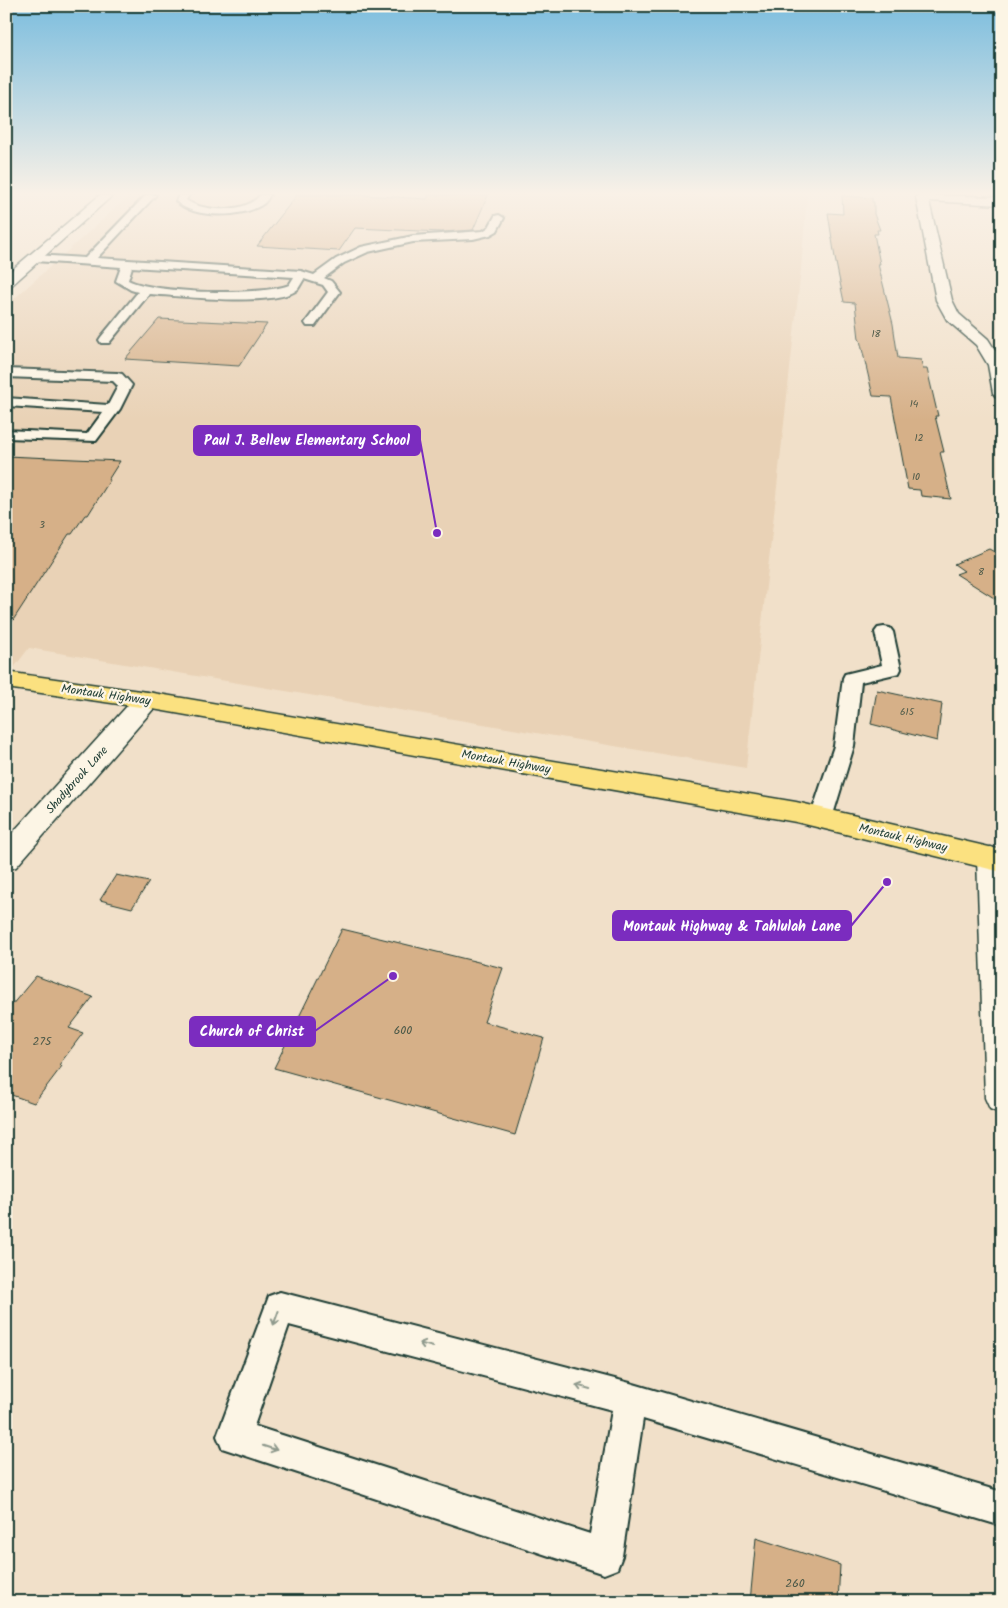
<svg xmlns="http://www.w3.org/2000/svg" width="1008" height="1608" font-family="Kalam,sans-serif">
  <rect width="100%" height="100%" fill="#f1e0c9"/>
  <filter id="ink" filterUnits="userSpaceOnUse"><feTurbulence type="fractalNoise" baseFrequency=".02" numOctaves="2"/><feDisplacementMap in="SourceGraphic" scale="10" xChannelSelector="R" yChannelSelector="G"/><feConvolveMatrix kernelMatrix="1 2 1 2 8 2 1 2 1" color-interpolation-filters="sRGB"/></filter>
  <g filter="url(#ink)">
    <path fill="#e9d2b6" d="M 130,195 L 807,195 L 801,269 L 746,768 L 29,648 L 6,678 L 6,306 Z"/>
    <g fill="#d6b088" stroke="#1f3d34">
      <path d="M 297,195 L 362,195 L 427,199 L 429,195 L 488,195 L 473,230 L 442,232 L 355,228 L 339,251 L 257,246 Z"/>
      <path d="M 842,196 L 872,198 L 872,202 L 874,202 L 874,214 L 880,230 L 877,230 L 878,234 L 874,234 L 880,264 L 878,264 L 893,324 L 898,358 L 921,360 L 923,369 L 927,369 L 938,416 L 935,416 L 944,452 L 940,452 L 951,499 L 921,496 L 920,490 L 908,489 L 891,397 L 873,396 L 860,340 L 859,339 L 855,303 L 844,302 L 835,258 L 828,213 L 843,214 Z"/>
      <path d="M 159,319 L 267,324 L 239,366 L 125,359 Z"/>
      <path d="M 6,456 L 120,461 L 108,480 L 110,480 L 88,515 L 85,515 L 72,534 L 69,534 L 6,631 Z"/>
      <path d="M 989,549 L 1002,556 L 1002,603 L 956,574 L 964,571 L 954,564 Z"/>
      <path d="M 877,690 L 942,704 L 937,741 L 871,724 Z"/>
      <path d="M 116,875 L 149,882 L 132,908 L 100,900 Z"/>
      <path d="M 342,929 L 503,968 L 484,1022 L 544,1038 L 515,1135 L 274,1068 Z"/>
      <path d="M 36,976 L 93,997 L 69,1028 L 83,1033 L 59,1065 L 62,1066 L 34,1103 L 6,1093 L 6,1012 Z"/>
      <path d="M 756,1538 L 840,1565 L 838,1602 L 750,1602 Z"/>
    </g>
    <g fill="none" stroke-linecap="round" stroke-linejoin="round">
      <g stroke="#1f3d34" stroke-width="4">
        <g id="service">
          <path d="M 146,195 L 156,195 L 97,258 L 301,271 L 314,275 L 336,259 L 361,247 L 413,236 L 483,231 L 489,227 L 495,216 L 499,215 L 504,218 L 497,231 L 490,235 L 473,239 L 413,242 L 368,252 L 344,263 L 324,278 L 331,281 L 340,292 L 315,326 L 307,326 L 305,323 L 328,292 L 323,285 L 304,279 C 302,282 300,286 298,289 C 277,308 179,296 149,294 L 109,343 L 101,343 L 99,340 L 101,337 L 138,292 L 131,290 L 116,281 L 121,267 L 35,261 L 30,258 L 35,255 L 85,258 ZM 132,267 L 294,277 L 289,285 C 261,296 155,294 128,280 Z"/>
          <path d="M 179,195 L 189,195 L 186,200 C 204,213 247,213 260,195 L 270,195 C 268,198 266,202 263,204 C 244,218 192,219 176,201 Z"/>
          <path d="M 6,369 L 117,373 L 122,374 L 132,385 L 120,409 L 96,441 L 6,438 L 6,430 L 87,434 L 103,412 L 6,406 L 6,398 L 108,405 L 118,386 L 113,381 L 6,377 Z"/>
          <path d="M 884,627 L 890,628 L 893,632 L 901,669 L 899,673 L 861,682 L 854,746 L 832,818 L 829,824 L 821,826 L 813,824 L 810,818 L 834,746 L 843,678 L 845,674 L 882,665 L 875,632 L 878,628 Z"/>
          <path d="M 280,1292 L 630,1383 L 1002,1492 L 1002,1526 L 643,1419 L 622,1556 L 617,1569 L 604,1574 L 222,1448 L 217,1436 L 265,1307 L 269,1296 ZM 289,1325 L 612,1410 L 590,1534 L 254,1426 Z"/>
        </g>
      </g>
      <g stroke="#1f3d34" stroke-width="3">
        <g id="minor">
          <path d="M 917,195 L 1002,197 L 1002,205 L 929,201 L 952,300 L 959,314 L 988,339 L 1002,361 L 1002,398 L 996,397 L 993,393 L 988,365 L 976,345 L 947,320 L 936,300 L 916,197 Z"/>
          <path d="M 147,692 L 156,694 L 159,700 L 156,706 L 16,867 L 6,870 L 6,840 L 138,694 Z"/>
          <path d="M 991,847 L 1002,851 L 1002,1114 L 990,1109 L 985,1098 L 977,858 L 981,850 Z"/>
        </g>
      </g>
      <g stroke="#1f3d34" stroke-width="3">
        <path id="secondary" d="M 100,195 L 113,195 L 11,286 L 6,287 L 6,275 Z"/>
      </g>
      <g stroke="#1f3d34" stroke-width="3">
        <path id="primary" d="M 6,672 L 147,692 L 796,802 L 1002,850 L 1002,872 L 796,822 L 147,708 L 6,688 Z"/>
      </g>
      <use href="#service" fill="#fcf5e5" fill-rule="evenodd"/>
      <use href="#minor" fill="#fcf5e5" fill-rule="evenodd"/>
      <use href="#secondary" fill="#fcf5e5" fill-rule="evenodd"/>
      <use href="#primary" fill="#fbe180" fill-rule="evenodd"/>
    </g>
    <defs><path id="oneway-shaft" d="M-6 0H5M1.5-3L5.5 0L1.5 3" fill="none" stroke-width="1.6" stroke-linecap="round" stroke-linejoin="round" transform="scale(1.25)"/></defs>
    <g stroke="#8e998c">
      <use href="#oneway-shaft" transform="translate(276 1318) rotate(110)"/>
      <use href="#oneway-shaft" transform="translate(426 1345) rotate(-165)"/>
      <use href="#oneway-shaft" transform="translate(583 1387) rotate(-165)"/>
      <use href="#oneway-shaft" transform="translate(270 1448) rotate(18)"/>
    </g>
  </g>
  <linearGradient id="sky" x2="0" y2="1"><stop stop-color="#7bbdde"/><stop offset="0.46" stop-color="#f9f1e7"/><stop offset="1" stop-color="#f9f1e7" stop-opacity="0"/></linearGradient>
  <rect width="1008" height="420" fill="url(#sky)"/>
  <g text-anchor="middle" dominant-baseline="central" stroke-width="4.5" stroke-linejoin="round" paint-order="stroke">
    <g font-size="10" fill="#4d5a49">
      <text x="876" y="334">18</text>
      <text x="914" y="404">14</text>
      <text x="919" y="438">12</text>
      <text x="916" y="477">10</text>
      <text x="42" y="525">3</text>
      <text x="981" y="572">8</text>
      <text x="907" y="712">615</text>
    </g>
    <g font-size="12" fill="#1f3d34" stroke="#fcf5e5">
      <text transform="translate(106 695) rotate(8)">Montauk Highway</text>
      <text transform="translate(506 762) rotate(10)">Montauk Highway</text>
      <text transform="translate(77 780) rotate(-48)">Shadybrook Lane</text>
      <text transform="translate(903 838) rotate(13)">Montauk Highway</text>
    </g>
    <g font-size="12" fill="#4d5a49">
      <text x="403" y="1030">600</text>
      <text x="42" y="1041">275</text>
      <text x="795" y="1583">260</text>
    </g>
  </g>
  <path fill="none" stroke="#7b2cbf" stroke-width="2" d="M437 533L420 440M887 882L851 926M393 976L315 1031"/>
  <g fill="#7b2cbf" stroke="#fcf5e5" stroke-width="2">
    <circle cx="437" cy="533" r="5"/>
    <circle cx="887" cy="882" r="5"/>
    <circle cx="393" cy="976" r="5"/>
  </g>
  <g fill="#7b2cbf" stroke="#7b2cbf" stroke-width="2">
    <rect x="194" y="426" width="226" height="29" rx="5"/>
    <rect x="613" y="911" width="238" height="29" rx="5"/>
    <rect x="190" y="1017" width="125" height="29" rx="5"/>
  </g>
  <g font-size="14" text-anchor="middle" font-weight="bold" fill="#fff">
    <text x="307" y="445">Paul J. Bellew Elementary School</text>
    <text x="732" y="931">Montauk Highway &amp; Tahlulah Lane</text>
    <text x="252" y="1036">Church of Christ</text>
  </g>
  <rect width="1008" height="1608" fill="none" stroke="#fcf5e5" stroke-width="25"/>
  <rect x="12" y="12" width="983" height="1583" fill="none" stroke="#1f3d34" stroke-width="2" filter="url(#ink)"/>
</svg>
